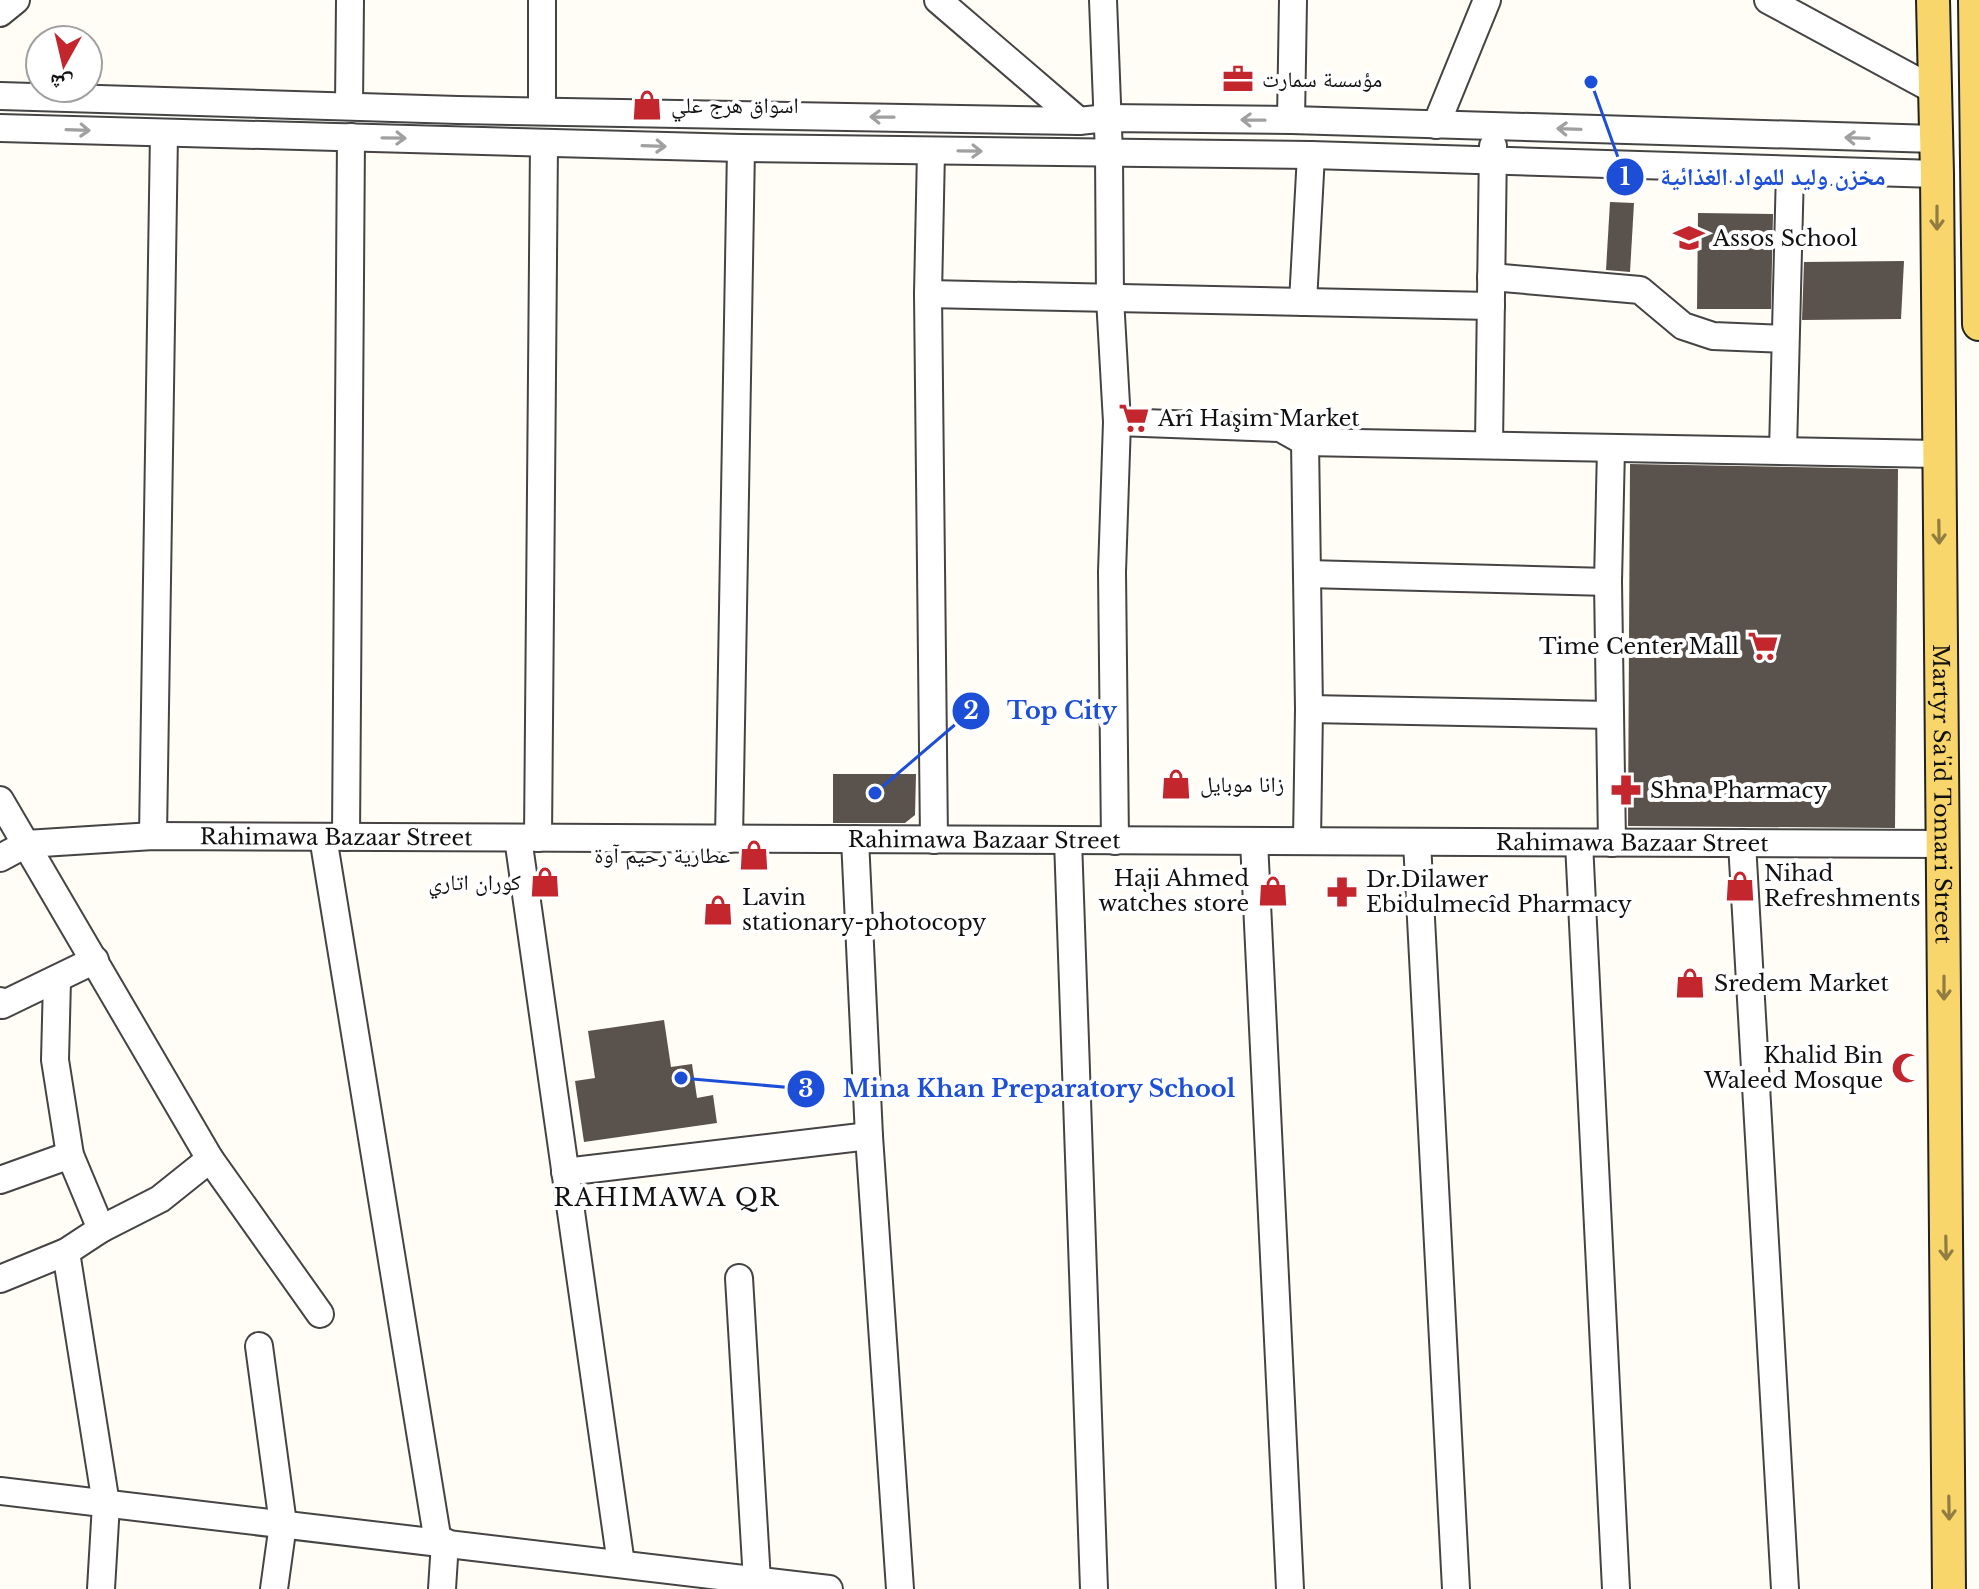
<svg xmlns="http://www.w3.org/2000/svg" width="1979" height="1589" font-family="'Libre Baskerville','Noto Naskh Arabic',serif">
  <rect width="100%" height="100%" fill="#fffdf5"/>
  <g fill="#5a524d">
    <path d="M 1610,202 L 1634,203 L 1630,272 L 1606,270 Z"/>
    <path d="M 1698,213 L 1773,214 L 1771,309 L 1697,309 Z"/>
    <path d="M 1904,261 L 1901,319 L 1802,320 L 1804,262 Z"/>
    <path d="M 1630,464 L 1898,469 L 1895,828 L 1628,826 Z"/>
    <path d="M 833,774 L 916,774 L 915,815 L 905,823 L 833,823 Z"/>
    <path d="M 664,1020 L 671,1067 L 692,1064 L 697,1098 L 713,1095 L 717,1123 L 584,1142 L 575,1081 L 595,1078 L 588,1031 Z"/>
  </g>
  <g fill="none" stroke-linecap="round" stroke-linejoin="round">
    <g stroke="#444" stroke-width="30">
      <g id="minor">
        <path d="M 542,0 L 542,109"/>
        <path d="M 938,0 L 1079,121"/>
        <path d="M 1103,0 L 1109,154 L 1110,298 L 1117,422 L 1112,572 L 1115,841"/>
        <path d="M 1768,0 L 1934,90"/>
        <path d="M 0,13 L 16,0"/>
        <path d="M 0,96 L 458,110 L 1079,121 L 1107,118 L 1291,120 L 1935,139"/>
        <path d="M 349,106 L 350,0"/>
        <path d="M 1291,120 L 1293,0"/>
        <path d="M 1436,125 L 1487,0"/>
        <path d="M 0,128 L 741,148 L 1311,155 L 1937,174"/>
        <path d="M 931,151 L 928,294 L 934,840"/>
        <path d="M 1491,277 L 1640,290 L 1683,326 L 1713,336 L 1785,339"/>
        <path d="M 928,294 L 1491,306"/>
        <path d="M 1303,302 L 1311,155"/>
        <path d="M 1117,422 L 1280,428 L 1305,442 L 1309,709 L 1307,841"/>
        <path d="M 1305,442 L 1938,454"/>
        <path d="M 1489,445 L 1493,146"/>
        <path d="M 1611,448 L 1608,582 L 1612,843"/>
        <path d="M 1783,451 L 1790,170"/>
        <path d="M 1307,574 L 1608,582"/>
        <path d="M 1309,709 L 1610,715"/>
        <path d="M 0,800 L 210,1159 L 320,1314"/>
        <path d="M 153,836 L 164,133"/>
        <path d="M 323,837 L 438,1542"/>
        <path d="M 346,837 L 351,137"/>
        <path d="M 518,838 L 621,1564"/>
        <path d="M 538,838 L 544,143"/>
        <path d="M 729,839 L 741,148"/>
        <path d="M 855,839 L 869,1136 L 900,1589"/>
        <path d="M 1068,840 L 1094,1589"/>
        <path d="M 1254,841 L 1290,1589"/>
        <path d="M 1417,842 L 1456,1589"/>
        <path d="M 1579,843 L 1616,1589"/>
        <path d="M 1742,843 L 1785,1589"/>
        <path id="s1" d="M 0,858 L 26,844 L 153,836 L 1943,844"/>
        <path d="M 57,980 L 55,1060 L 70,1155 L 101,1229"/>
        <path d="M 0,1001 L 2,1005 L 95,960"/>
        <path d="M 565,1172 L 869,1136"/>
        <path d="M 0,1180 L 70,1155"/>
        <path d="M 66,1252 L 106,1504 L 101,1589"/>
        <path d="M 739,1278 L 757,1581"/>
        <path d="M 0,1279 L 66,1252 L 101,1229 L 160,1199 L 210,1159"/>
        <path d="M 259,1346 L 283,1524 L 274,1589"/>
        <path d="M 0,1491 L 829,1589"/>
        <path d="M 442,1589 L 445,1542"/>
      </g>
    </g>
    <g stroke="#222" stroke-width="36">
      <g id="major">
        <path id="s2" d="M 1933,0 L 1937,174 L 1949,1589"/>
        <path d="M 1975,0 L 1979,324"/>
      </g>
    </g>
    <use href="#minor" stroke="#fff" stroke-width="26"/>
    <use href="#major" stroke="#f9d66b" stroke-width="32"/>
  </g>
  <defs><path id="oneway-shaft" d="M-6 0H5M1.5-3L5.5 0L1.5 3" fill="none" stroke-width="1.6" stroke-linecap="round" stroke-linejoin="round" transform="scale(2)"/></defs>
  <g stroke="#a0a0a0">
    <use href="#oneway-shaft" transform="translate(882 117) rotate(-179)"/>
    <use href="#oneway-shaft" transform="translate(1253 120) rotate(-179)"/>
    <use href="#oneway-shaft" transform="translate(1569 129) rotate(-178)"/>
    <use href="#oneway-shaft" transform="translate(78 130) rotate(2)"/>
    <use href="#oneway-shaft" transform="translate(394 138) rotate(1)"/>
    <use href="#oneway-shaft" transform="translate(1857 138) rotate(-178)"/>
    <use href="#oneway-shaft" transform="translate(654 146) rotate(2)"/>
    <use href="#oneway-shaft" transform="translate(970 151) rotate(1)"/>
  </g>
  <g stroke="#917d42">
    <use href="#oneway-shaft" transform="translate(1937 218) rotate(90)"/>
    <use href="#oneway-shaft" transform="translate(1939 532) rotate(89)"/>
    <use href="#oneway-shaft" transform="translate(1944 988) rotate(90)"/>
    <use href="#oneway-shaft" transform="translate(1946 1248) rotate(89)"/>
    <use href="#oneway-shaft" transform="translate(1949 1508) rotate(89)"/>
  </g>
  <defs>
    <g id="office-bare" transform="scale(2.4)"><path d="M-6-3h4V-5.5h4V-3h4V5H-6ZM-1-4.5V-3h2v-1.5ZM-6 0V1H6V0Z" fill="#c4262e" stroke="#fff" stroke-width="2.5" paint-order="stroke"/></g>
    <g id="shop-bare" transform="scale(2.4)"><path d="M-5-2.5h2.3a2.7 3.5 0 0 1 5.4 0H5L5.5 6h-11ZM-1.5-2.5h3a1.5 2.3 0 0 0-3 0Z" fill="#c4262e" stroke="#fff" stroke-width="2.5" paint-order="stroke"/></g>
    <g id="school-bare" transform="scale(2.4)"><path d="M0-5L7-2L0 1L-7-2ZM-4 1L0 2.5L4 1V4Q0 6-4 4Z" fill="#c4262e" stroke="#fff" stroke-width="2.5" paint-order="stroke"/></g>
    <g id="supermarket-bare" transform="scale(2.4)"><path d="M-6-5.5h2.5l.6 2H6L4.5 2H-2.5L-4.4-4H-6ZM-1.5 3.2a1.3 1.3 0 1 0 .1 0ZM3 3.2a1.3 1.3 0 1 0 .1 0Z" fill="#c4262e" stroke="#fff" stroke-width="2.5" paint-order="stroke"/></g>
    <g id="pharmacy-bare" transform="scale(2.4)"><path d="M-2-6h4v4h4v4h-4v4h-4v-4h-4v-4h4Z" fill="#c4262e" stroke="#fff" stroke-width="2.5" paint-order="stroke"/></g>
    <g id="mosque-bare" transform="scale(2.4)"><path d="M3.5-4.9A6 6 0 1 0 3.5 4.9A5 5 0 1 1 3.5-4.9Z" fill="#c4262e" stroke="#fff" stroke-width="2.5" paint-order="stroke"/></g>
  </defs>
  <g fill-rule="evenodd">
    <use href="#office-bare" x="1238" y="79"/>
    <use href="#shop-bare" x="647" y="105"/>
    <use href="#school-bare" x="1689" y="238"/>
    <use href="#supermarket-bare" x="1134" y="418"/>
    <use href="#supermarket-bare" x="1763" y="646"/>
    <use href="#shop-bare" x="1176" y="784"/>
    <use href="#pharmacy-bare" x="1626" y="790"/>
    <use href="#shop-bare" x="754" y="855"/>
    <use href="#shop-bare" x="545" y="882"/>
    <use href="#shop-bare" x="1740" y="886"/>
    <use href="#shop-bare" x="1273" y="891"/>
    <use href="#pharmacy-bare" x="1342" y="892"/>
    <use href="#shop-bare" x="718" y="910"/>
    <use href="#shop-bare" x="1690" y="983"/>
    <use href="#mosque-bare" x="1907" y="1068"/>
  </g>
  <g text-anchor="middle" dominant-baseline="central" stroke-width="8" stroke-linejoin="round" paint-order="stroke">
    <g font-size="22" fill="#111" stroke="#fff" text-anchor="start">
      <text x="1262" y="79">مؤسسة سمارت</text>
      <text x="671" y="105">اسواق هرج علي</text>
      <text x="1713" y="238">Assos School</text>
      <text x="1158" y="418">Arî Haşim Market</text>
      <text x="1739" y="646" text-anchor="end">Time Center Mall</text>
      <text x="1200" y="784">زانا موبايل</text>
      <text x="1650" y="790">Shna Pharmacy</text>
      <text x="730" y="855" text-anchor="end">عطارية رحيم آوة</text>
      <text x="1764" y="873">Nihad<tspan x="1764" dy="25">Refreshments</tspan></text>
      <text x="1249" y="878" text-anchor="end">Haji Ahmed<tspan x="1249" dy="25">watches store</tspan></text>
      <text x="1366" y="879">Dr.Dilawer<tspan x="1366" dy="25">Ebidulmecîd Pharmacy</tspan></text>
      <text x="521" y="882" text-anchor="end">كوران اتاري</text>
      <text x="742" y="897">Lavin<tspan x="742" dy="25">stationary-photocopy</tspan></text>
      <text x="1714" y="983">Sredem Market</text>
      <text x="1883" y="1055" text-anchor="end">Khalid Bin<tspan x="1883" dy="25">Waleed Mosque</tspan></text>
    </g>
    <g font-size="22" fill="#111" stroke="#fff">
      <text stroke="none"><textPath href="#s2" startOffset="794">Martyr Sa'id Tomari Street</textPath></text>
      <text stroke="none"><textPath href="#s1" startOffset="340">Rahimawa Bazaar Street</textPath></text>
      <text stroke="none"><textPath href="#s1" startOffset="988">Rahimawa Bazaar Street</textPath></text>
      <text stroke="none"><textPath href="#s1" startOffset="1636">Rahimawa Bazaar Street</textPath></text>
    </g>
    <g font-size="24" letter-spacing="2" fill="#111" stroke="#fff">
      <text x="667" y="1197">RAHIMAWA QR</text>
    </g>
  </g>
  <path fill="none" stroke="#1d4ed8" stroke-width="3" d="M1591 82L1625 177M875 793L971 711M681 1078L806 1089"/>
  <g fill="#1d4ed8" stroke="#fff" stroke-width="3">
    <circle cx="1591" cy="82" r="8"/>
    <circle cx="875" cy="793" r="8"/>
    <circle cx="681" cy="1078" r="8"/>
    <circle cx="1625" cy="177" r="20"/>
    <circle cx="971" cy="711" r="20"/>
    <circle cx="806" cy="1089" r="20"/>
  </g>
  <g font-size="24" text-anchor="middle" font-weight="bold" fill="#fff">
    <text x="1625" y="185">1</text>
    <text x="971" y="719">2</text>
    <text x="806" y="1097">3</text>
  </g>
  <g font-size="24" text-anchor="middle" font-weight="bold" fill="#1d4ed8" stroke="#fff" stroke-width="8" stroke-linejoin="round" paint-order="stroke">
    <text x="1773" y="185">مخزن وليد للمواد الغذائية</text>
    <text x="1062" y="719">Top City</text>
    <text x="1039" y="1097">Mina Khan Preparatory School</text>
  </g>
  <g transform="translate(64 64) rotate(188)"><circle r="38" fill="#ffffff" stroke="#a0a0a0" stroke-width="2"/>
  <path d="M0-6L14 30L0 20L-14 30Z" fill="#c4262e"/>
  <text y="-12" font-size="22" font-weight="bold" text-anchor="middle" fill="#111111">ش</text>
  </g>
</svg>
